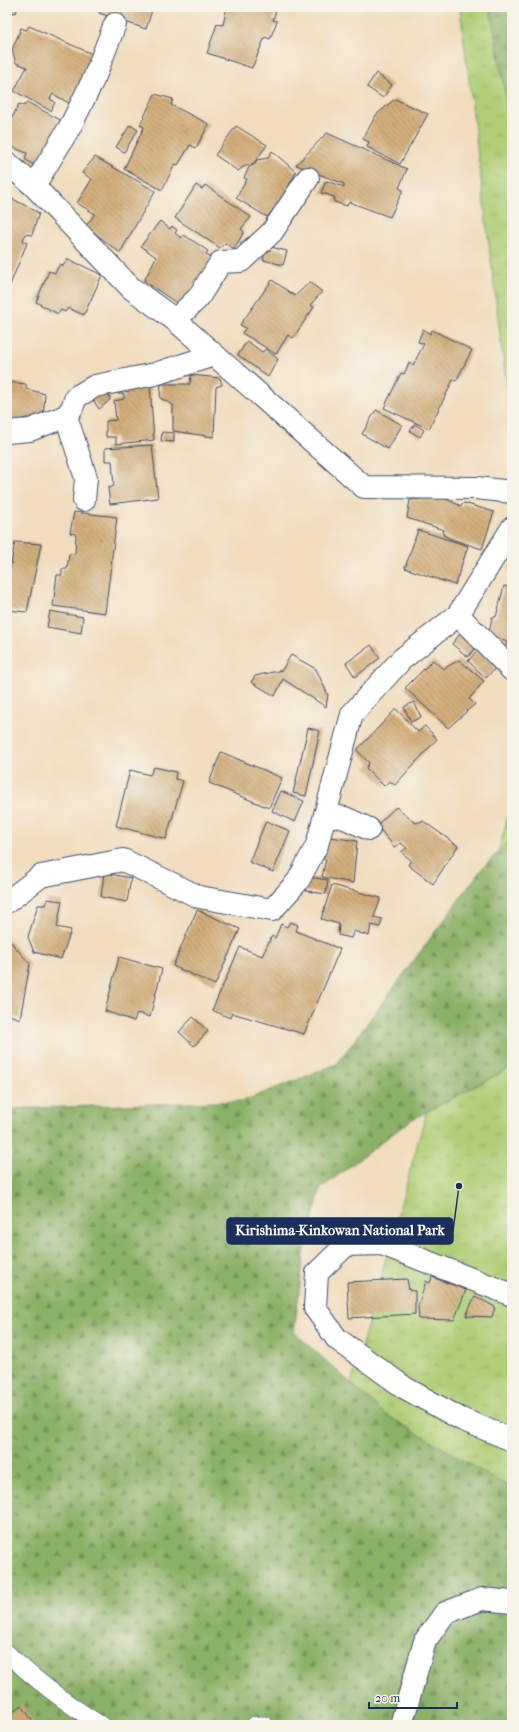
<svg xmlns="http://www.w3.org/2000/svg" width="519" height="1732" font-family="'IM FELL French Canon',serif">
  <defs>
    <pattern id="grass-tufts" width="24" height="20" patternUnits="userSpaceOnUse"><rect width="24" height="20" fill="#afce76"/><path d="M3 7l-1-3M5 7V3M7 7l1-3M15 17l-1-3M17 17v-4M19 17l1-3" fill="none" stroke="#96b168"/></pattern>
    <pattern id="forest-firs" width="22" height="20" patternUnits="userSpaceOnUse"><rect width="22" height="20" fill="#8bb167"/><path d="M5 1l3.5 6h-7zM16 11l3.5 6h-7z" fill="#719058"/></pattern>
    <pattern id="building-back-hatch" width="6" height="6" patternUnits="userSpaceOnUse"><rect width="6" height="6" fill="#d1ad7a"/><path d="M-1 5l2 2M0 0l6 6M5-1l2 2" fill="none" stroke="#a98d67"/></pattern>
  </defs>
  <rect width="100%" height="100%" fill="#f7f3e8"/>
  <filter id="ink" filterUnits="userSpaceOnUse"><feTurbulence type="fractalNoise" baseFrequency=".025" numOctaves="2"/><feDisplacementMap in="SourceGraphic" scale="8" xChannelSelector="R" yChannelSelector="G"/><feConvolveMatrix kernelMatrix="1 2 1 2 8 2 1 2 1" color-interpolation-filters="sRGB"/></filter>
  <filter id="wash" filterUnits="userSpaceOnUse"><feTurbulence type="fractalNoise" baseFrequency=".012" numOctaves="4" result="noise"/><feDisplacementMap in="SourceGraphic" scale="16" xChannelSelector="R" yChannelSelector="G"/><feGaussianBlur stdDeviation="0.9" result="paint"/><feColorMatrix in="noise" values="0 0 0 0 0 0 0 0 0 0 0 0 0 0 0 0 0 1.4 0 .05"/><feComposite in="paint" operator="in"/></filter>
  <g filter="url(#wash)">
    <rect width="100%" height="100%" fill="#f1ddbd"/>
    <g fill="url(#grass-tufts)" stroke="#657e6a">
      <path d="M 459,7 L 512,7 L 512,431 L 460,8 Z"/>
      <path d="M 512,802 L 512,1725 L 114,1725 L 300,1569 Z"/>
    </g>
    <g fill="url(#forest-firs)" stroke="#537062">
      <path d="M 490,7 L 512,7 L 512,133 Z"/>
      <path d="M 512,839 L 512,1067 L 411,1120 L 321,1188 L 305,1247 L 294,1332 L 385,1414 L 512,1489 L 512,1725 L 7,1725 L 7,1109 L 243,1101 L 337,1064 L 484,866 Z"/>
    </g>
    <g id="blocks">
      <g fill="url(#building-back-hatch)">
        <path d="M 7,7 L 18,7 L 16,13 L 7,11 Z"/>
        <path d="M 101,7 L 153,7 L 146,29 L 99,13 Z"/>
        <path d="M 227,7 L 277,7 L 273,20 L 277,21 L 270,39 L 265,37 L 252,68 L 207,53 L 217,24 L 223,25 Z"/>
        <path d="M 29,26 L 99,57 L 74,106 L 53,94 L 50,99 L 55,102 L 51,111 L 14,91 L 27,67 L 16,63 L 12,50 L 21,28 L 26,30 Z"/>
        <path d="M 376,73 L 392,85 L 383,98 L 367,87 Z"/>
        <path d="M 155,94 L 173,99 L 171,105 L 209,124 L 196,148 L 190,145 L 178,165 L 175,164 L 162,190 L 124,169 L 144,127 L 140,125 Z"/>
        <path d="M 395,99 L 428,114 L 400,164 L 367,147 L 369,142 L 363,139 L 376,115 Z"/>
        <path d="M 27,102 L 64,122 L 41,170 L 25,159 L 27,153 L 7,145 L 7,140 L 11,133 L 7,132 L 7,128 L 19,104 L 24,106 Z"/>
        <path d="M 130,125 L 138,130 L 124,152 L 116,147 Z"/>
        <path d="M 236,126 L 267,145 L 254,163 L 243,167 L 238,171 L 215,155 Z"/>
        <path d="M 327,133 L 407,169 L 399,188 L 403,190 L 390,217 L 349,202 L 347,206 L 334,202 L 335,197 L 321,193 L 326,181 L 344,187 L 344,184 L 296,165 Z"/>
        <path d="M 272,151 L 296,172 L 288,187 L 291,189 L 282,204 L 278,203 L 267,217 L 236,198 L 247,179 L 244,178 L 249,167 L 254,165 L 257,160 L 268,158 Z"/>
        <path d="M 95,157 L 155,191 L 120,253 L 86,226 L 95,214 L 77,203 L 92,179 L 82,173 Z"/>
        <path d="M 196,185 L 202,189 L 205,185 L 251,217 L 241,229 L 244,232 L 234,249 L 225,243 L 220,248 L 175,218 Z"/>
        <path d="M 13,199 L 39,213 L 32,235 L 25,234 L 23,241 L 27,243 L 7,292 L 7,214 Z"/>
        <path d="M 160,221 L 170,229 L 172,226 L 177,230 L 175,233 L 181,238 L 184,235 L 208,251 L 206,254 L 212,259 L 181,306 L 144,281 L 156,257 L 141,246 Z"/>
        <path d="M 249,237 L 254,246 L 246,251 L 240,243 Z"/>
        <path d="M 267,246 L 287,251 L 283,265 L 263,260 Z"/>
        <path d="M 68,259 L 102,275 L 84,315 L 68,308 L 65,312 L 61,310 L 58,314 L 36,302 L 49,271 L 55,273 L 60,264 L 63,266 Z"/>
        <path d="M 272,280 L 295,296 L 310,282 L 322,292 L 310,305 L 314,307 L 293,338 L 288,335 L 276,354 L 242,333 L 246,328 L 240,325 Z"/>
        <path d="M 423,329 L 430,334 L 432,330 L 472,350 L 456,381 L 453,380 L 429,429 L 384,408 L 401,373 L 404,374 L 409,363 L 413,365 L 424,344 L 418,342 Z"/>
        <path d="M 247,341 L 262,352 L 266,349 L 278,359 L 268,377 L 238,355 Z"/>
        <path d="M 191,375 L 220,378 L 222,385 L 216,387 L 214,437 L 173,431 L 173,405 L 160,398 L 161,384 L 190,384 Z"/>
        <path d="M 7,382 L 26,384 L 26,389 L 45,394 L 43,418 L 26,418 L 7,423 Z"/>
        <path d="M 150,386 L 154,440 L 116,444 L 116,437 L 106,437 L 106,421 L 116,420 L 114,401 L 124,399 L 124,394 L 118,394 L 118,388 Z"/>
        <path d="M 108,387 L 110,400 L 99,409 L 92,398 Z"/>
        <path d="M 376,410 L 402,425 L 388,449 L 362,434 Z"/>
        <path d="M 415,424 L 424,430 L 420,437 L 410,431 Z"/>
        <path d="M 162,432 L 174,433 L 174,442 L 161,441 Z"/>
        <path d="M 152,445 L 158,498 L 110,504 L 108,488 L 114,486 L 112,461 L 105,461 L 105,448 Z"/>
        <path d="M 442,497 L 461,506 L 464,503 L 494,512 L 482,549 L 451,539 L 443,535 L 444,530 L 407,518 L 410,500 Z"/>
        <path d="M 74,512 L 117,517 L 105,613 L 53,606 L 57,575 L 62,575 L 62,569 L 67,569 L 69,554 L 75,554 L 76,534 L 70,533 Z"/>
        <path d="M 418,530 L 468,546 L 455,585 L 405,568 Z"/>
        <path d="M 15,542 L 41,544 L 27,612 L 7,610 L 7,568 L 10,569 Z"/>
        <path d="M 512,561 L 512,571 L 508,570 Z"/>
        <path d="M 512,584 L 512,655 L 504,652 L 507,642 L 489,634 L 492,617 L 496,617 L 504,586 L 510,588 Z"/>
        <path d="M 50,611 L 83,617 L 81,633 L 47,627 Z"/>
        <path d="M 463,630 L 480,643 L 468,657 L 452,644 Z"/>
        <path d="M 371,645 L 380,658 L 355,677 L 346,663 Z"/>
        <path d="M 481,646 L 500,663 L 486,678 L 468,661 Z"/>
        <path d="M 291,655 L 316,669 L 328,695 L 326,707 L 283,679 L 275,696 L 251,682 L 255,676 L 282,670 Z"/>
        <path d="M 433,660 L 443,669 L 459,660 L 484,681 L 469,699 L 475,704 L 448,728 L 405,688 Z"/>
        <path d="M 414,702 L 421,717 L 411,722 L 404,707 Z"/>
        <path d="M 396,709 L 418,732 L 425,726 L 437,739 L 395,785 L 389,781 L 384,786 L 366,768 L 369,763 L 357,750 Z"/>
        <path d="M 308,728 L 320,731 L 306,796 L 293,793 Z"/>
        <path d="M 221,752 L 282,778 L 269,808 L 209,783 Z"/>
        <path d="M 154,767 L 176,772 L 175,779 L 183,781 L 166,839 L 116,826 L 130,770 L 150,775 Z"/>
        <path d="M 281,791 L 304,801 L 295,822 L 272,811 Z"/>
        <path d="M 396,807 L 415,823 L 423,821 L 458,846 L 433,884 L 408,865 L 411,860 L 401,852 L 407,848 L 401,843 L 394,847 L 377,825 Z"/>
        <path d="M 266,821 L 290,831 L 273,872 L 249,862 Z"/>
        <path d="M 330,837 L 357,841 L 353,883 L 322,877 L 326,859 L 319,859 Z"/>
        <path d="M 104,873 L 131,878 L 127,902 L 101,897 Z"/>
        <path d="M 308,877 L 328,880 L 326,894 L 306,891 Z"/>
        <path d="M 332,885 L 381,898 L 374,917 L 382,919 L 380,927 L 371,925 L 369,936 L 354,931 L 351,938 L 338,935 L 339,924 L 321,919 Z"/>
        <path d="M 47,899 L 62,901 L 57,927 L 71,930 L 61,959 L 34,952 L 28,937 L 38,905 L 45,905 Z"/>
        <path d="M 197,910 L 240,929 L 215,985 L 173,966 Z"/>
        <path d="M 290,922 L 298,925 L 296,931 L 340,949 L 304,1034 L 232,1013 L 230,1018 L 212,1010 L 240,947 L 262,956 L 272,936 L 275,938 L 281,924 L 287,927 Z"/>
        <path d="M 7,938 L 30,964 L 20,1019 L 7,1014 Z"/>
        <path d="M 119,957 L 162,969 L 150,1017 L 137,1013 L 134,1021 L 105,1011 Z"/>
        <path d="M 193,1017 L 208,1031 L 194,1046 L 179,1032 Z"/>
        <path d="M 432,1277 L 466,1290 L 454,1320 L 419,1319 L 418,1306 L 426,1281 L 430,1283 Z"/>
        <path d="M 407,1279 L 409,1290 L 415,1291 L 415,1314 L 349,1318 L 347,1282 Z"/>
        <path d="M 475,1296 L 495,1307 L 492,1317 L 466,1316 Z"/>
        <path d="M 22,1705 L 35,1725 L 7,1725 L 7,1717 Z"/>
      </g>
    </g>
  </g>
  <g filter="url(#ink)">
    <use href="#blocks" fill-opacity="0" stroke="#3b496c" stroke-width="1"/>
    <g fill="none" stroke-linecap="round" stroke-linejoin="round">
      <g stroke="#3b496c" stroke-width="18">
        <g id="service">
          <path d="M 7,1653 C 36,1681 67,1704 101,1725"/>
          <path d="M 255,1725 L 265,1725"/>
        </g>
      </g>
      <g stroke="#3b496c" stroke-width="24">
        <g id="minor">
          <path d="M 7,163 L 34,186 L 131,288 L 175,320 L 364,487 L 476,488 L 512,492"/>
          <path d="M 34,186 L 71,125 L 95,76 L 115,24"/>
          <path d="M 175,320 L 198,298 L 221,262 L 241,261 L 272,232 L 308,178"/>
          <path d="M 66,416 L 86,478 L 84,500"/>
          <path d="M 7,432 L 30,430 L 66,416 L 72,408 L 76,397 L 95,386 L 155,374 L 214,355"/>
          <path d="M 458,615 L 512,670"/>
          <path d="M 325,814 L 345,818 L 369,829"/>
          <path d="M 7,902 L 41,876 L 123,860 L 199,897 L 272,910 L 298,881 L 317,845 L 352,714 L 402,659 L 458,615 L 512,528"/>
          <path d="M 512,1295 L 382,1244 L 346,1245 L 317,1273 L 315,1308 L 337,1339 L 405,1388 L 461,1419 L 512,1440"/>
          <path d="M 401,1725 L 425,1641 L 445,1613 L 482,1599 L 512,1602"/>
        </g>
      </g>
      <use href="#service" stroke="#fff" stroke-width="17"/>
      <use href="#minor" stroke="#fff" stroke-width="22"/>
    </g>
  </g>
  <path fill="none" stroke="#1b2f5e" stroke-width="1.5" d="M459 1186L453 1231"/>
  <circle fill="#1b2f5e" stroke="#f7f3e8" stroke-width="1.5" cx="459" cy="1186" r="4"/>
  <rect fill="#1b2f5e" stroke="#1b2f5e" stroke-width="1.5" x="227" y="1218" width="226" height="26" rx="4"/>
  <g font-size="14" text-anchor="middle" font-weight="bold" fill="#fff">
    <text x="340" y="1235">Kirishima-Kinkowan National Park</text>
  </g>
  <rect width="519" height="1732" fill="none" stroke="#f7f3e8" stroke-width="24"/>
  <path d="M369 1702v6h88v-6" fill="none" stroke="#1b2f5e" stroke-width="2"/>
  <text x="375" y="1702" font-size="12" fill="#1b2f5e" stroke="#f7f3e8" stroke-width="3" paint-order="stroke">20 m</text>
</svg>
